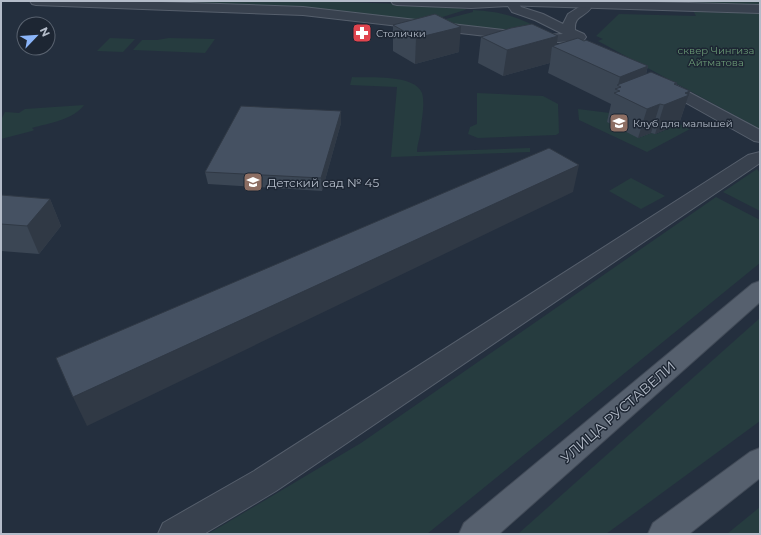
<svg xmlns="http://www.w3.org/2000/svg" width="761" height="535" font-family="Montserrat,sans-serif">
  <rect width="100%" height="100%" fill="#242f3e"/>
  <g fill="#263c3f">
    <path d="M 144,1 L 310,1 L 435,5 L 466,9 L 465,10 L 436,19 L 434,22 L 303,7 Z"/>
    <path d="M 642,1 L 760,1 L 760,5 Z"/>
    <path d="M 473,10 C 506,12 521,18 550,34 L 441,23 L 442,20 L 473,12 Z"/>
    <path d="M 694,12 L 760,13 L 760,129 L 598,41 L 603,39 L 596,36 L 619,14 L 696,16 Z"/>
    <path d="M 110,38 L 135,39 L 123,52 L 97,51 Z"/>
    <path d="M 169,38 L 215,39 L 205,53 L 133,50 L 142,40 L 157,40 Z"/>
    <path d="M 352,77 C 369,78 415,74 422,93 C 425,103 422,117 421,127 C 421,136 417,143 417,152 L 530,148 L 530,152 L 391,157 L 397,87 L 350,85 Z"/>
    <path d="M 477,93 L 543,96 L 558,104 L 559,133 L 556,135 L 478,138 L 468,134 L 470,127 L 477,124 Z"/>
    <path d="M 84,105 C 73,120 49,123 32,128 L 34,130 L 32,131 L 1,139 L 1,120 L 5,112 L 19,113 L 25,109 Z"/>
    <path d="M 578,109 L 610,113 L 638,138 L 651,133 L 656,134 L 679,124 L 690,129 L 647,152 L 579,120 Z"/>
    <path d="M 757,169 L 760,173 L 760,211 L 723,192 Z"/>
    <path d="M 631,178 L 665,196 L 641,209 L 609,191 Z"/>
    <path d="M 716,197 L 760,220 L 760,263 L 427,534 L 208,534 L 361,443 Z"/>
    <path d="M 760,318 L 760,421 L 606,534 L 518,534 Z"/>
    <path d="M 760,507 L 760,534 L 727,534 Z"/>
  </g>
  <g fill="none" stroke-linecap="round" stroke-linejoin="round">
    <g stroke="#565f6c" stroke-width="2">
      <g id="minor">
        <path d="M 30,1 L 132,1 L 303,7 L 546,35 L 563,34 L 535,20 L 512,12 L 508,6 L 471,8 L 397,5 L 393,4 L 391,1 L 517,1 L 521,7 L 543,14 L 563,24 L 568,14 L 579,7 L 580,1 L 588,1 L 591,8 C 584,18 574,15 575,30 L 584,34 L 586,37 L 584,40 L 546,43 L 303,15 L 36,5 L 32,4 Z"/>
        <path d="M 661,79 L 666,80 L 760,130 L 760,142 L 754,141 L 656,86 L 654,83 L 656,80 Z"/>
        <path d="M 760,152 L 760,163 L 276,491 L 204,534 L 158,534 L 163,523 L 254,471 L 748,155 Z"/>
      </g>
    </g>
    <g stroke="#565f6c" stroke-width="2">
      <path id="tertiary" d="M 497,1 L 618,1 L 760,5 L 760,13 L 503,5 L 499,4 Z"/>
    </g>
    <g stroke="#414a57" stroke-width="2">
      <g id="primary">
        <path d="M 760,281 L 760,302 L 499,534 L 459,534 L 464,523 L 752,284 Z"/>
        <path d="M 760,448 L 760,478 L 689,534 L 648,534 L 653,523 L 750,452 Z"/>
      </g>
    </g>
    <use href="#minor" fill="#38414e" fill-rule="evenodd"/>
    <use href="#tertiary" fill="#38414e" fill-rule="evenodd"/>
    <use href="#primary" fill="#56606e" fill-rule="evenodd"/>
  </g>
  <g fill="#3b4654">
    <path d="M 393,25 L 459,52 L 415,64 L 393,51 Z"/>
    <path d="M 558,36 L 556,45 L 648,66 L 646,74 L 677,83 L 676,85 L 690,91 L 679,124 L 655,134 L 651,133 L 638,138 L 607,122 L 611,104 L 548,73 L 550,63 L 503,76 L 478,63 L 481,37 Z"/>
    <path d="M 341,111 L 341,123 L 322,191 L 208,184 L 205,172 Z"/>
    <path d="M 1,195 L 50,199 L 61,226 L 39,254 L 1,251 Z"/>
  </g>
  <g fill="#303945">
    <path d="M 461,27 L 459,52 L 415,64 L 416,38 Z"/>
    <path d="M 558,36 L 556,48 L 552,46 L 550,63 L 503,76 L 507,50 Z"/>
    <path d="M 648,66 L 640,94 L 618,85 L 620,77 Z"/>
    <path d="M 677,83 L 670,103 L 685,93 L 690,91 L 679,124 L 655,134 L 664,105 L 674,84 Z"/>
    <path d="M 660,104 L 651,133 L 638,138 L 647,109 Z"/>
    <path d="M 341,111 L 341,123 L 322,191 L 321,178 Z"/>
    <path d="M 579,165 L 573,192 L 87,426 L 73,397 Z"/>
    <path d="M 50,199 L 61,226 L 39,254 L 27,226 Z"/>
  </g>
  <g fill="#455162" stroke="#303945">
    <path d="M 435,14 L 461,27 L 416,38 L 393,25 Z"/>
    <path d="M 532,24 L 558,36 L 507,50 L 481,37 L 511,28 Z"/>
    <path d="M 578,38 L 584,41 L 586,40 L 648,66 L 620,77 L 552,46 Z"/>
    <path d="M 651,72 L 677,83 L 674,84 L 690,91 L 685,93 L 689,95 L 664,105 L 660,104 L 647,109 L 614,93 L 620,91 L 615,89 L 621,87 L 617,85 Z"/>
    <path d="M 241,106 L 341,111 L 321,178 L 205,172 Z"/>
    <path d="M 549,148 L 579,165 L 73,397 L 56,358 Z"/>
    <path d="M 1,195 L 50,199 L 27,226 L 1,224 Z"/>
  </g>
  <defs>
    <g id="pharmacy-square" transform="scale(1)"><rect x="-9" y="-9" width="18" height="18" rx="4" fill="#e0444e" stroke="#1d2633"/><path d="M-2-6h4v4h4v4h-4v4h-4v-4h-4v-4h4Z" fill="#fff"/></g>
    <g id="school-square" transform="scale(1)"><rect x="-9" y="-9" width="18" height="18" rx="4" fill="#8d6e63" stroke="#1d2633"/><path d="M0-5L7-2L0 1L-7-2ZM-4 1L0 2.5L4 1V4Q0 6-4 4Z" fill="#fff"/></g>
  </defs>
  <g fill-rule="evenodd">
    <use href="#pharmacy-square" x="362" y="33"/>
    <use href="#school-square" x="619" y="123"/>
    <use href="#school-square" x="253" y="182"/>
  </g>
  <g text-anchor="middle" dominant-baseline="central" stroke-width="3" stroke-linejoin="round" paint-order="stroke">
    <g font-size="10" fill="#b4bcc9" stroke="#1d2633" text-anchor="start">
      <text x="376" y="33">Столички</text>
      <text x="633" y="123">Клуб для малышей</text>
    </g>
    <g font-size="10" fill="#6b9a76" stroke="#1d2633">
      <text x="716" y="50">сквер Чингиза<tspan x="716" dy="12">Айтматова</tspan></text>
    </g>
    <g font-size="12" fill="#b4bcc9" stroke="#1d2633" text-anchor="start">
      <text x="267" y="182">Детский сад № 45</text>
    </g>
    <g font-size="14" fill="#b4bcc9" stroke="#1d2633">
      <text transform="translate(618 412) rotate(-41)">УЛИЦА РУСТАВЕЛИ</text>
    </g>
  </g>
  <rect width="761" height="535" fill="none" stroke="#b4bcc9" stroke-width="4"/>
  <g transform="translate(36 36) rotate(65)"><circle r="19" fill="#1d2633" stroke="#59626f"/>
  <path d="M0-3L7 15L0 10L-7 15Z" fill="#8ab4f8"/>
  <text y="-6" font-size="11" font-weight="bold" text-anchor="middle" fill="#b4bcc9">N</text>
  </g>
</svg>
